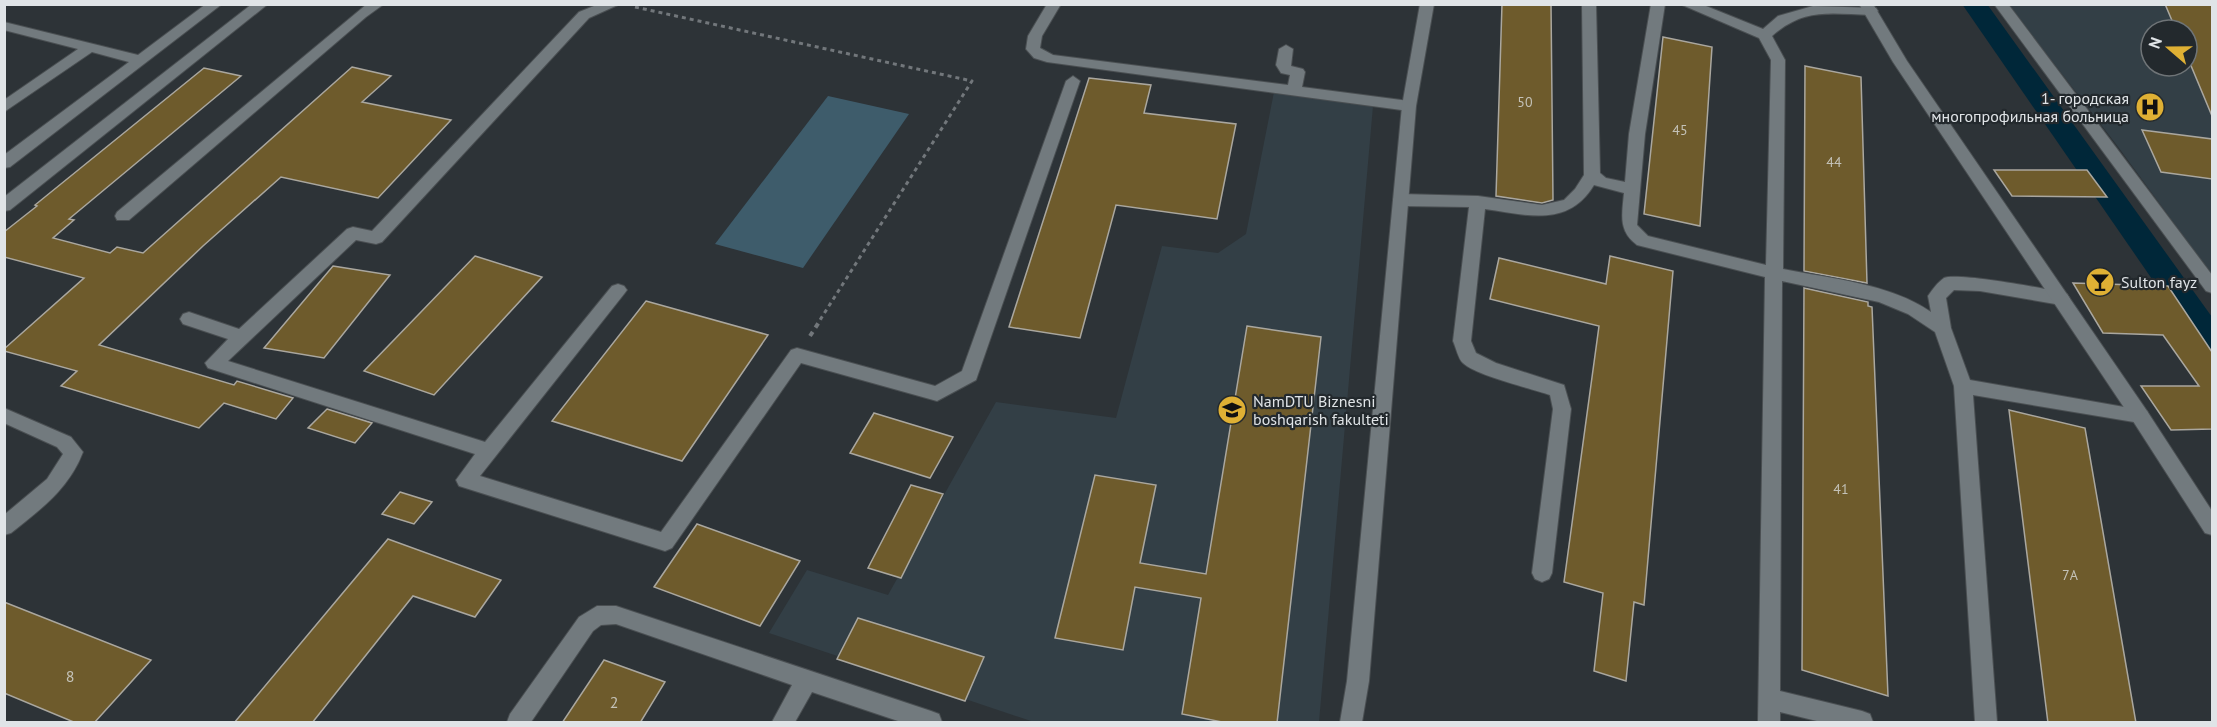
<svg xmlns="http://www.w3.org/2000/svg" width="2217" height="727" font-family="'PT Sans',sans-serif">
  <rect width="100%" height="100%" fill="#2d3337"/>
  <g fill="#333f46" fill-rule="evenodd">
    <path d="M 2009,5 L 2212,5 L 2212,275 L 2119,148 ZM 2151,30 L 2187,30 L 2187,66 L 2151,66 Z"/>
    <path d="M 1274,92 L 1373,106 L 1319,722 L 1034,722 L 769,633 L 807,570 L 888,595 L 996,402 L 1116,418 L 1162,246 L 1218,253 L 1246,234 Z"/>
  </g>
  <path fill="#3e5c6b" d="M 828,96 L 909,114 L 803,268 L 715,244 Z"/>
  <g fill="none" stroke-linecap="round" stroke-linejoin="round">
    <path fill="#002739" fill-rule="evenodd" d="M 1962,4 L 1987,4 L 2212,317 L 2212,353 L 2201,350 Z"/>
  </g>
  <g fill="#6e5b2c" stroke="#aaa79f" stroke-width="1.5">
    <path d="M 1502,4 L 1551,4 L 1553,200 L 1542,203 L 1496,196 Z"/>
    <path d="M 2165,4 L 2212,4 L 2212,116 L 2187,56 L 2187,30 L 2176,30 Z"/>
    <path d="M 1663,37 L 1712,47 L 1700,226 L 1644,214 Z"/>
    <path d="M 1805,66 L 1861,77 L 1867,283 L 1804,271 Z"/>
    <path d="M 352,67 L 391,76 L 362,102 L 451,120 L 378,198 L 281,177 L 203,246 L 99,345 L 234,385 L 237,381 L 293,398 L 276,419 L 224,403 L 199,428 L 61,386 L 77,371 L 4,351 L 4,349 L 84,278 L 4,257 L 4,232 L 37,206 L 35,205 L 204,68 L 241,76 L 69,219 L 74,220 L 53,238 L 110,253 L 117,247 L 143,253 Z"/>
    <path d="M 1089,78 L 1151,85 L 1144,113 L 1236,124 L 1217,219 L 1116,205 L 1080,338 L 1009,327 Z"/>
    <path d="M 2142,130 L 2212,139 L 2212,179 L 2161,172 Z"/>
    <path d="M 1994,170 L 2087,170 L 2107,197 L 2012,196 Z"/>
    <path d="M 475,256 L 542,277 L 434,395 L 364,371 Z"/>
    <path d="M 1610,256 L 1673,271 L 1644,605 L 1634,602 L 1626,681 L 1594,671 L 1603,593 L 1564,582 L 1599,326 L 1490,299 L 1499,258 L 1606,284 Z"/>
    <path d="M 333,266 L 390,275 L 324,358 L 264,348 Z"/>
    <path d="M 2073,283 L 2168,286 L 2212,352 L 2212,429 L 2171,430 L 2141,386 L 2199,386 L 2163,335 L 2103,333 Z"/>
    <path d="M 1804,288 L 1868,302 L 1868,306 L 1872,307 L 1888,696 L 1802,670 Z"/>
    <path d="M 646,301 L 768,335 L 682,461 L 552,421 Z"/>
    <path d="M 1247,326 L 1321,337 L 1277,723 L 1227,723 L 1182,714 L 1201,598 L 1135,587 L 1123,650 L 1055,638 L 1095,475 L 1156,485 L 1140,563 L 1206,574 Z"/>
    <path d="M 327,409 L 372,423 L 355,443 L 308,428 Z"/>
    <path d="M 2009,410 L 2085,428 L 2136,723 L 2048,723 Z"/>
    <path d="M 874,413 L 953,437 L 930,478 L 850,453 Z"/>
    <path d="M 911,485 L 943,494 L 901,578 L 868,568 Z"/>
    <path d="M 400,492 L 432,502 L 414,524 L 382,514 Z"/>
    <path d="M 697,524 L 800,561 L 760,626 L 654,587 Z"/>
    <path d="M 388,539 L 501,580 L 475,617 L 413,596 L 312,723 L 234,723 Z"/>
    <path d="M 4,602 L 151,660 L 94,723 L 76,723 L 4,693 Z"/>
    <path d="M 858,618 L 984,657 L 965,701 L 837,659 Z"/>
    <path d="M 604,660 L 665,682 L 640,723 L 562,723 Z"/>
  </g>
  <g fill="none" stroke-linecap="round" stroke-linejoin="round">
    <g stroke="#4a4f52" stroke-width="2">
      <g id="lane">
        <path d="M 206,4 L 222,4 L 10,167 L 4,168 L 4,155 L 129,62 L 92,52 L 4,112 L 4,100 L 78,49 L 4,30 L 4,22 L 138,55 Z"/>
        <path d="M 367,4 L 384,4 L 366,17 L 129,220 L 117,220 L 115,216 L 117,212 Z"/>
        <path d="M 599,4 L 620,4 L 589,18 L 382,242 L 376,244 L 356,240 L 228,361 L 485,442 L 612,286 L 618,284 L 624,286 L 627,290 L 624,294 L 480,476 L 661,532 L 791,350 L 797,348 L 935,386 L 962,371 L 1066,81 L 1073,76 L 1080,81 L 976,380 L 937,401 L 801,363 L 672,548 L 665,551 L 459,486 L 456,480 L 475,454 L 208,368 L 205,363 L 228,339 L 183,324 L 180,319 L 183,314 L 189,312 L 239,329 L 347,229 L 353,227 L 372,231 L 579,12 Z"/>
        <path d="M 1047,4 L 1061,4 L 1042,36 L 1040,48 L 1053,55 L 1288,85 L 1290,75 L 1281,73 L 1276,65 L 1279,49 L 1286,45 L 1293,49 L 1291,66 L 1303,69 L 1305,72 L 1302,87 L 1409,101 L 1416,106 L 1409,111 L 1047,62 L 1034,58 L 1026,49 L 1028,36 Z"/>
        <path d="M 1582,4 L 1596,4 L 1600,173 L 1606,178 L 1625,182 L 1629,134 L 1651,4 L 1665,4 L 1645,134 L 1637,225 L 1648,236 L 1766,265 L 1771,60 L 1759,38 L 1680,4 L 1701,4 L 1763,29 L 1778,16 L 1813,6 L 1876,8 L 1878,11 L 1871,15 C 1831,14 1805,7 1772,36 L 1785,60 L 1783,269 C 1831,279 1889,283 1931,312 L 1928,296 C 1932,290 1938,282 1944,278 C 1956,272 2051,289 2067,294 L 2070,299 L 2067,304 L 2061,305 L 1980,291 L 1954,290 L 1946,298 L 1951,328 L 1970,380 L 2147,411 L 2149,416 L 2147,421 L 2140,423 L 1973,395 L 1997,722 L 1975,722 L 1954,386 L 1935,332 L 1908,314 L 1879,302 L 1782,281 L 1780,691 L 1862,711 L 1870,714 L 1873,722 L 1821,722 L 1780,712 L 1780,722 L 1758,722 L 1765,277 L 1637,245 C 1618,231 1622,215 1624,193 L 1594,185 C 1568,228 1527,215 1485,209 L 1471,341 L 1476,353 L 1496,363 L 1564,385 L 1571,409 L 1552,573 L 1549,579 L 1542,582 L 1535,579 L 1532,573 L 1553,409 L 1550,395 C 1530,388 1477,376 1463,363 C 1458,359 1456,347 1453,341 L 1469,207 L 1401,206 L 1395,204 L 1393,200 L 1395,196 L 1401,194 L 1478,196 L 1542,205 L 1564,200 L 1575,189 L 1584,175 Z"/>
        <path d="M 4,408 L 71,437 L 83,452 C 69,489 41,509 11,533 L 4,535 L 4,515 L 47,479 L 63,454 L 57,447 L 4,423 Z"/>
        <path d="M 597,606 L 616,606 L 931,711 L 939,714 L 942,722 L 901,722 L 812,692 L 795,722 L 772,722 L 792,685 L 616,624 L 601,625 L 593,631 L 531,722 L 507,722 L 510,714 L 579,617 Z"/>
      </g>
    </g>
    <g stroke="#4a4f52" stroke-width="2">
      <g id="street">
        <path d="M 252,4 L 268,4 L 10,210 L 4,211 L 4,197 Z"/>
        <path d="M 1420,4 L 1434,4 L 1416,106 L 1369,681 L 1362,722 L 1340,722 L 1347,681 L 1402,106 Z"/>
        <path d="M 1859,4 L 1873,4 L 1907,61 L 2147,411 L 2212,511 L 2212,535 L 2205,533 L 2133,421 L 1893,62 Z"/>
        <path d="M 1994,4 L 2008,4 L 2212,275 L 2212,293 L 2206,291 Z"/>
      </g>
    </g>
    <path stroke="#72777b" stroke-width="3" stroke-dasharray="4 4" stroke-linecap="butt" d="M 635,7 L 972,81 L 820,320"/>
    <path stroke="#72777b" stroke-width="4" stroke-dasharray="5 5" stroke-linecap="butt" d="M 810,336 L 821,319"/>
    <use href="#lane" fill="#727a7e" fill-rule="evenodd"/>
    <use href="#street" fill="#727a7e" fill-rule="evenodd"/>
  </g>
  <defs>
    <g id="hospital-disc" transform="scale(1.5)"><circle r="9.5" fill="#dfb034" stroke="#23292d"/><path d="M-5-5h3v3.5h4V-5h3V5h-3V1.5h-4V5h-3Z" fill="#111"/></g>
    <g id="bar-disc" transform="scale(1.5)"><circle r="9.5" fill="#dfb034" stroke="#23292d"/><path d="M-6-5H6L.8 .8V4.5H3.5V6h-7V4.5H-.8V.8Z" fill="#111"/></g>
    <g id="university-disc" transform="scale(1.5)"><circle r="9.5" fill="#dfb034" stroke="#23292d"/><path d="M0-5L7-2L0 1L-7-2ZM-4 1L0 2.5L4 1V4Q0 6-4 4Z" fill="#111"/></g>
  </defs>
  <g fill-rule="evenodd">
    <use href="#hospital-disc" x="2150" y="107"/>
    <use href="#bar-disc" x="2100" y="282"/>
    <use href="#university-disc" x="1232" y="410"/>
  </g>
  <g text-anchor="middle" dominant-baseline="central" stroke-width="4.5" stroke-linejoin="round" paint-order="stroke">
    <g font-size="14" fill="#c4c2b8">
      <text x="1525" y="102">50</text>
      <text x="1680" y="130">45</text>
      <text x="1834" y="162">44</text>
      <text x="1841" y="489">41</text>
      <text x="2070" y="575">7А</text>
    </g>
    <g font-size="16" fill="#e0e4e7" stroke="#23292d" text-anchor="start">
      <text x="2129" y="98" text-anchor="end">1- городская<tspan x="2129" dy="18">многопрофильная больница</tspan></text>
      <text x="2121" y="282">Sulton fayz</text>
      <text x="1253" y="401">NamDTU Biznesni<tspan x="1253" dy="18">boshqarish fakulteti</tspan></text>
    </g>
    <g font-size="16" fill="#c4c2b8">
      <text x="70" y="676">8</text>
      <text x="614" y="702">2</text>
    </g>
  </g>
  <rect width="2217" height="727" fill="none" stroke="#e0e4e7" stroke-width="12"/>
  <g transform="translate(2169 48) rotate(290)"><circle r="28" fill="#23292d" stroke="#6f7477" stroke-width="1.5"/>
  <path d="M0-4.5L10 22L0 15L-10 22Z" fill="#dfb034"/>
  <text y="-9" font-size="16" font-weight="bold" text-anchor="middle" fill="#e0e4e7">N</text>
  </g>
</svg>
